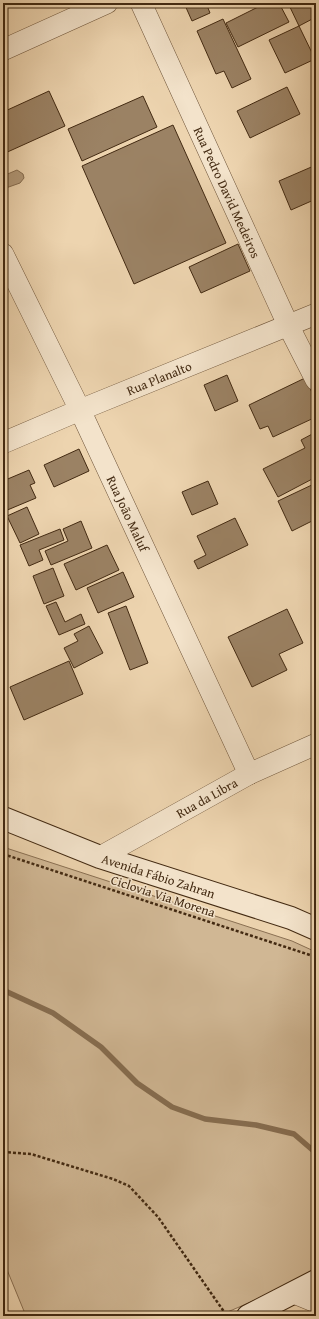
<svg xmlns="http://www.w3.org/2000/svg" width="319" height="1319" font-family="'Gentium Book Plus',serif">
  <rect width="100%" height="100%" fill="#edd4af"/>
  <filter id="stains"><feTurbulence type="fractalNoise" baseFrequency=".005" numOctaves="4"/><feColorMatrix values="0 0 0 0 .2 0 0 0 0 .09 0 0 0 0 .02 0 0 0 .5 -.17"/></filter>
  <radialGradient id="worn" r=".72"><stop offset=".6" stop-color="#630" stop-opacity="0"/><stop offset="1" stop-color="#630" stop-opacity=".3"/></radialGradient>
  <path fill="#d0b794" stroke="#8a7053" d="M 3,847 L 292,941 L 316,952 L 316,1270 L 284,1288 L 218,1316 L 26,1316 L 3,1260 Z"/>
  <path fill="#b39a7a" stroke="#866d50" d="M 17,170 L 23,174 L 24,178 L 20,183 L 3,189 L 3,176 Z"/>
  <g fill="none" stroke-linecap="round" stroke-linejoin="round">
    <path stroke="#866d50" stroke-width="5.5" d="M 3,990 L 53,1013 L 101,1047 L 137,1083 L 172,1107 L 205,1119 L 256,1125 L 294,1134 L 316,1153"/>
  </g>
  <g fill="#9b8264" stroke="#432a12">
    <path d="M 184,3 L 206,3 L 210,13 L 192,21 Z"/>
    <path d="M 266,3 L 279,3 L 289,22 L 238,47 L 226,23 Z"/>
    <path d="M 288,3 L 309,3 L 316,17 L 299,26 Z"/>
    <path d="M 223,19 L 251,79 L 232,88 L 224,71 L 216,74 L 197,31 Z"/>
    <path d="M 299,26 L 315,59 L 285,73 L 269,40 Z"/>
    <path d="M 287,87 L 300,114 L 250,138 L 237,111 Z"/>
    <path d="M 49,91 L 65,126 L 3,154 L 3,112 Z"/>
    <path d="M 143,96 L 157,127 L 82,161 L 68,129 Z"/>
    <path d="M 173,125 L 226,243 L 134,284 L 82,166 Z"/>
    <path d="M 316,165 L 316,199 L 291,210 L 279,181 Z"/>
    <path d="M 238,244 L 250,271 L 201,293 L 189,267 Z"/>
    <path d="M 227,375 L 238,401 L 215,411 L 204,385 Z"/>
    <path d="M 305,378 L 316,401 L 316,417 L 273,437 L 268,426 L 260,429 L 249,405 Z"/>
    <path d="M 316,432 L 316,477 L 278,497 L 263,469 L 305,448 L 301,440 Z"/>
    <path d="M 79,449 L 89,471 L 54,487 L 44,465 Z"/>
    <path d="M 29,470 L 35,483 L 30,485 L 36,498 L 5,511 L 3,506 L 3,481 Z"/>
    <path d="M 208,481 L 218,504 L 192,515 L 182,492 Z"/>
    <path d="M 316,483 L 316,519 L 292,531 L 278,501 Z"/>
    <path d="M 27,507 L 39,534 L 20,543 L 7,516 Z"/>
    <path d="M 235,518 L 248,545 L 198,569 L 194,561 L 206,555 L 197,536 Z"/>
    <path d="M 81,521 L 92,548 L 51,565 L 45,551 L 68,541 L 63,529 Z"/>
    <path d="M 60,529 L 64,540 L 39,550 L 43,560 L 29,566 L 20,545 Z"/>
    <path d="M 107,545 L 119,570 L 76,590 L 64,564 Z"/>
    <path d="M 53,568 L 64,596 L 44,604 L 33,576 Z"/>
    <path d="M 123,572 L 134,597 L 98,613 L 87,588 Z"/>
    <path d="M 56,602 L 65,622 L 81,614 L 85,624 L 59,635 L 46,606 Z"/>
    <path d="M 126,606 L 148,663 L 130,670 L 108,613 Z"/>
    <path d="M 287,609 L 303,643 L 279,654 L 287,670 L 252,687 L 228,637 Z"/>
    <path d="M 89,626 L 103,653 L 74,668 L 64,648 L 78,641 L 74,634 Z"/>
    <path d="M 69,661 L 83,694 L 24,720 L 10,687 Z"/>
  </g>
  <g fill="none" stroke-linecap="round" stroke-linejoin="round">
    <g stroke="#6e5439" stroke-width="22">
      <g id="street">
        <path id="s1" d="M 141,3 L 289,327 L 316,380"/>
        <path d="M 3,50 L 107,3"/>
        <path id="s2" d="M 3,254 L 80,410 L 249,774"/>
        <path id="s3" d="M 3,443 L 80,410 L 316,314"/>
        <path id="s4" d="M 100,857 L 249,774 L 316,744"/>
        <path d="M 294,1293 L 316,1302"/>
      </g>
    </g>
    <g stroke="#432a12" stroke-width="24">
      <g id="secondary">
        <path id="s5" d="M 3,818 L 100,857 L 291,918 L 316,929"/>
        <path d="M 248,1316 L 316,1281"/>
      </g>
    </g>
    <g stroke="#432a12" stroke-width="2.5" stroke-dasharray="3 2" stroke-linecap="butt">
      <path d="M 3,854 L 316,957"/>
      <path d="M 3,1152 L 31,1154 L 113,1179 L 129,1186 L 158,1217 L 227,1316"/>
    </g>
    <use href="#street" stroke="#f3e3cb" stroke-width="21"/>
    <use href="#secondary" stroke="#f3e3cb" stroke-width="22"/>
  </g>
  <g text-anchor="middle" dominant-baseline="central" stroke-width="3" stroke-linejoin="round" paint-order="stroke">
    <g font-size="13" fill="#432a12" stroke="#f3e3cb">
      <text stroke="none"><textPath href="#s1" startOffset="208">Rua Pedro David Medeiros</textPath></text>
      <text stroke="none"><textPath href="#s3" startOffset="169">Rua Planalto</textPath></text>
      <text stroke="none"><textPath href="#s2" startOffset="288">Rua João Maluf</textPath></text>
      <text stroke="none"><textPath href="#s4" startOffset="122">Rua da Libra</textPath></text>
      <text stroke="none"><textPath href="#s5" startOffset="166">Avenida Fábio Zahran</textPath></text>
      <text transform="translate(163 896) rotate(18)">Ciclovia Via Morena</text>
    </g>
  </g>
  <rect width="319" height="1319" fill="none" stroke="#edd4af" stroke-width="16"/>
  <rect x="4" y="4" width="311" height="1311" fill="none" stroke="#432a12" stroke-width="2"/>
  <rect x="8" y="8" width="303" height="1303" fill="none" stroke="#432a12"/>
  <rect width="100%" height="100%" filter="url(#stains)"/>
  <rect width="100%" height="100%" fill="url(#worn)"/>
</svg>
